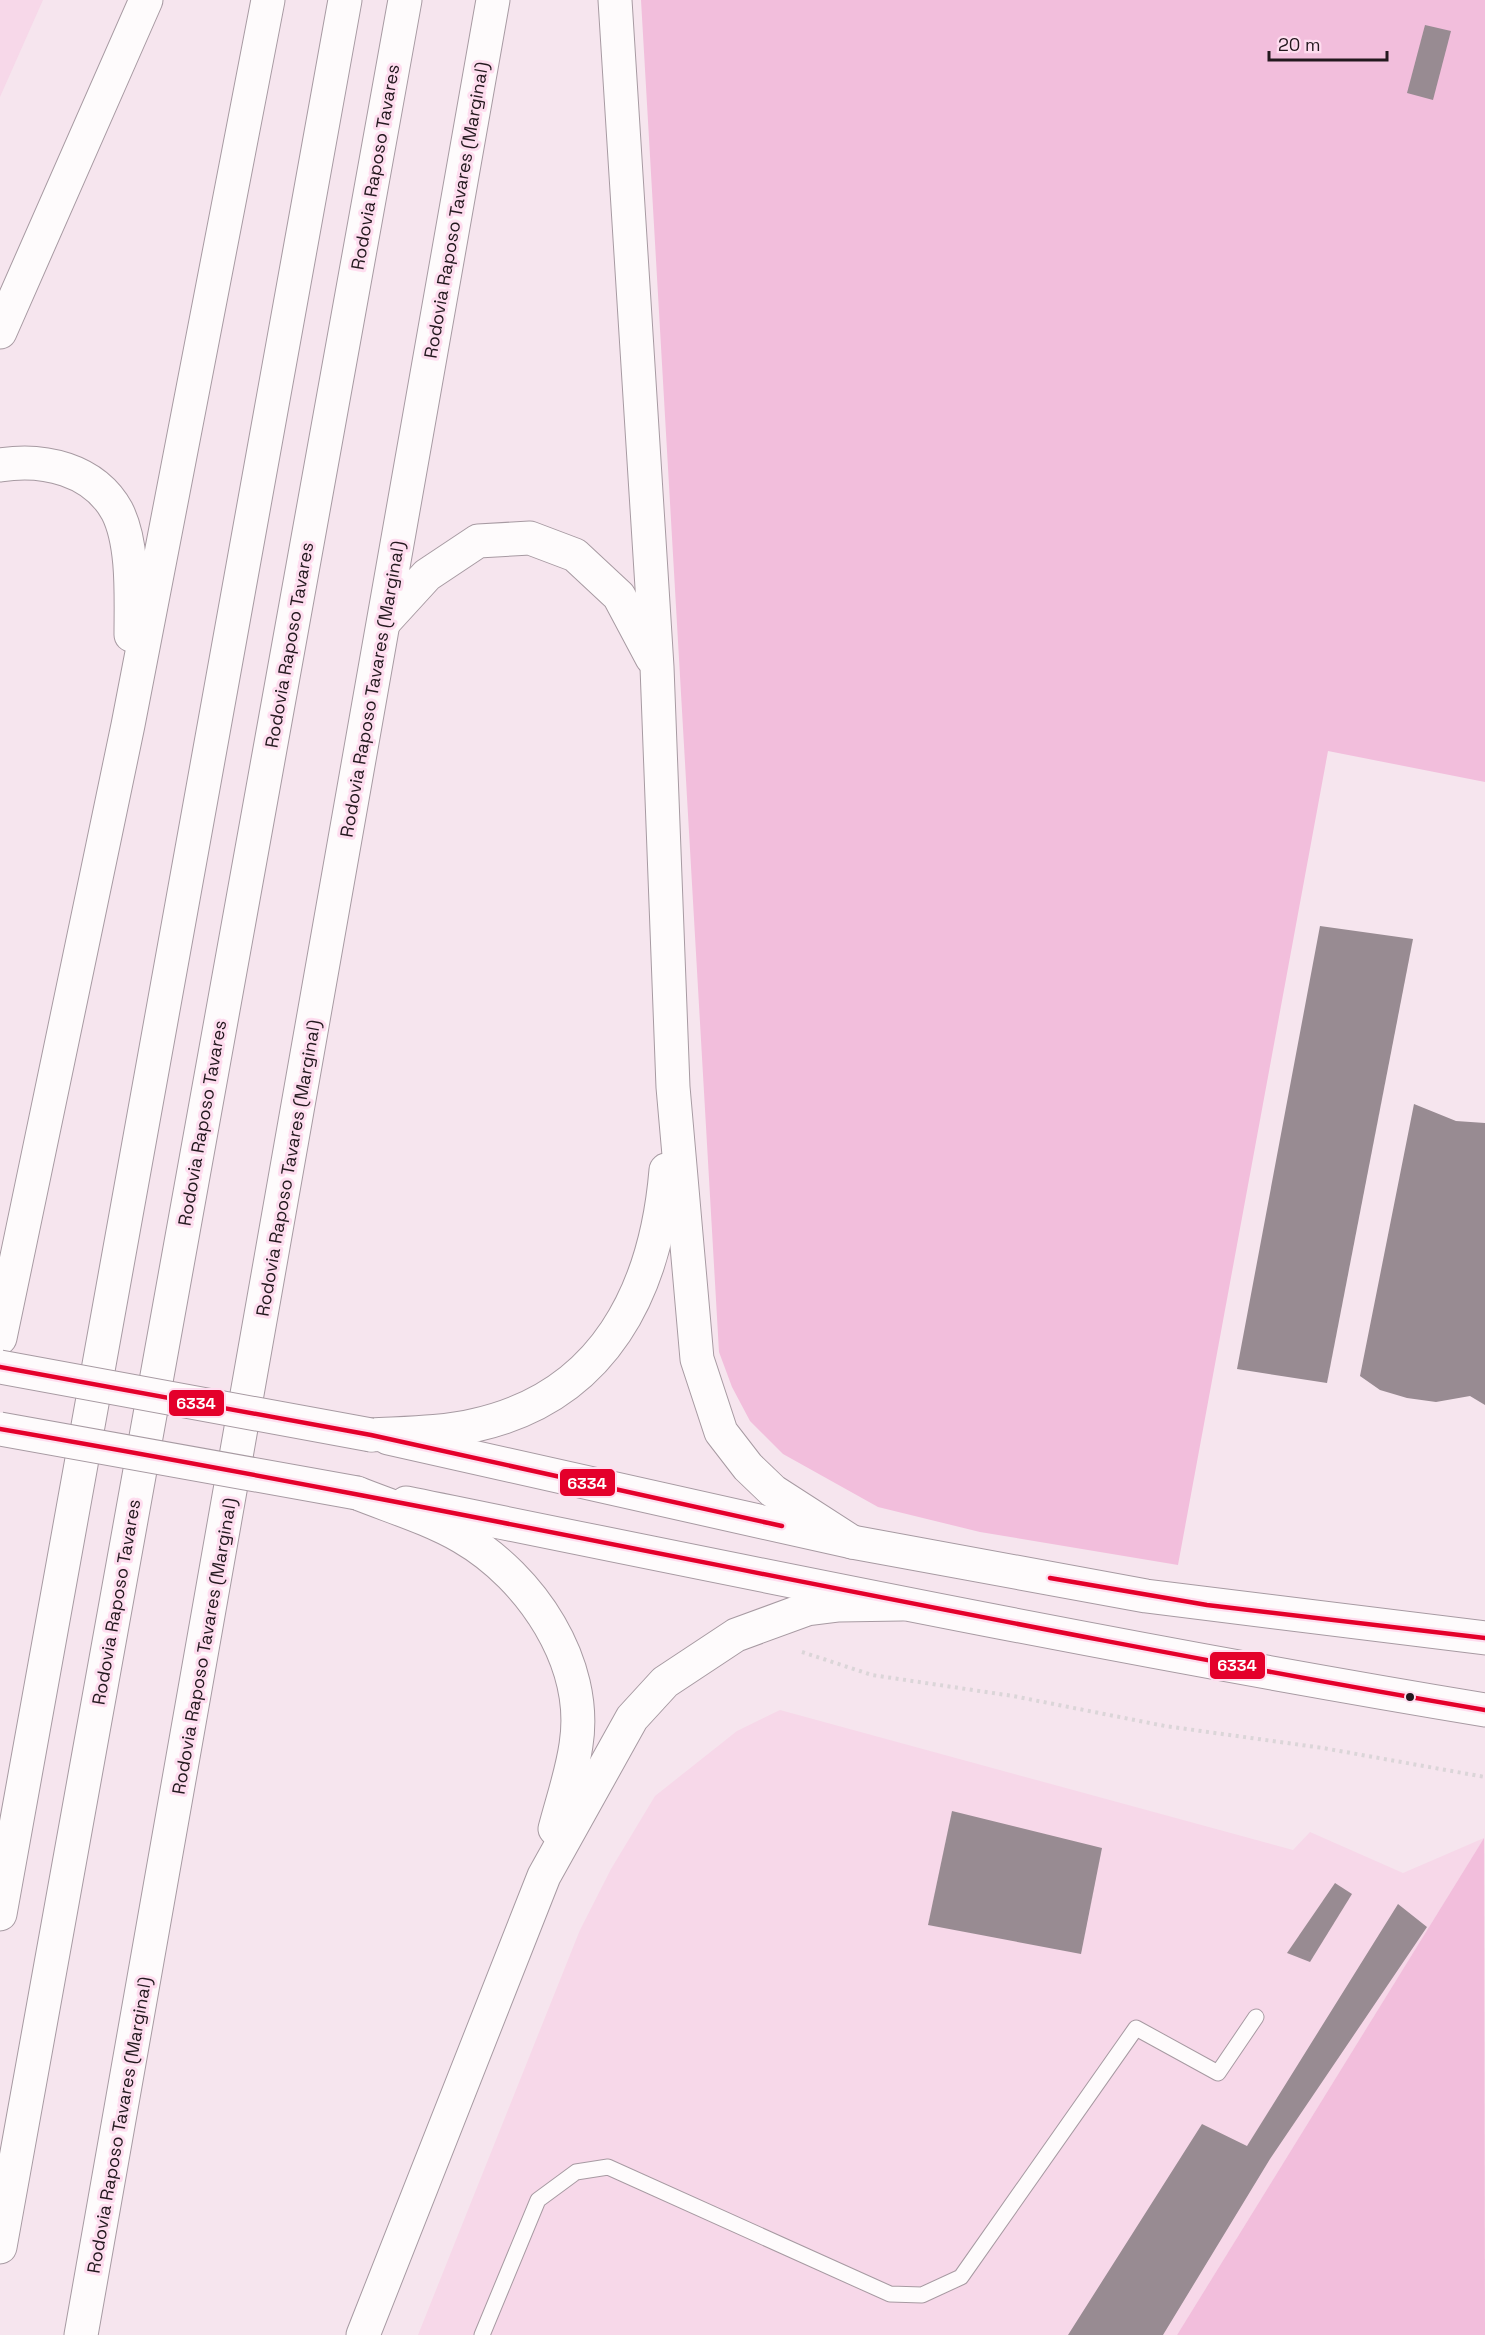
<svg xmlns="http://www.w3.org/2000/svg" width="1485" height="2335" font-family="'Space Grotesk',sans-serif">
  <rect width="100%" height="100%" fill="#f6e5ee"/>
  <g fill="#f7d8e9">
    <path d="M 0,0 L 43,0 L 0,97 Z"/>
    <path d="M 780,1710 L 1293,1850 L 1310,1832 L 1403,1873 L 1484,1838 L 1177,2335 L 418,2335 L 580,1930 L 611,1869 L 655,1796 L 737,1731 Z"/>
  </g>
  <g fill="#f2bedc">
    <path d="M 641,0 L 1485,0 L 1485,782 L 1328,751 L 1178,1565 L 980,1532 L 878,1507 L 783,1454 L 750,1421 L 732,1387 L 719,1352 Z"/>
    <path d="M 1484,1838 L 1485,2335 L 1177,2335 Z"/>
  </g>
  <g fill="#988b92">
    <path d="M 1425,25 L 1451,31 L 1433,100 L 1407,93 Z"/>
    <path d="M 1320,926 L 1413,939 L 1327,1383 L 1237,1369 Z"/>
    <path d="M 1414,1104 L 1456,1121 L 1485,1123 L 1485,1405 L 1470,1396 L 1436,1402 L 1407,1398 L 1380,1390 L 1360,1376 Z"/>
    <path d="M 952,1811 L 1102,1848 L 1081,1954 L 928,1925 Z"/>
    <path d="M 1335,1883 L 1352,1894 L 1310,1962 L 1287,1953 Z"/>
    <path d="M 1398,1904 L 1427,1927 L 1270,2159 L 1163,2335 L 1068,2335 L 1202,2124 L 1247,2146 Z"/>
  </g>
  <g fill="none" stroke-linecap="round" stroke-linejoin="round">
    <g stroke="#a79aa2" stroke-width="17">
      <path id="lane" d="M 482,2335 L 538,2200 L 576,2172 L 608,2167 L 890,2294 L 922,2295 L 961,2277 L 1136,2028 L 1218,2073 L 1256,2017"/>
    </g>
    <g stroke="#a79aa2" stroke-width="35">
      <g id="primary">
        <path d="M 388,1438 L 852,1542 L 1146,1596 L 1485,1638"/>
        <path d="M 406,1503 C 765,1576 1123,1650 1485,1710"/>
      </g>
    </g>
    <g stroke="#a79aa2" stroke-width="35">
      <g id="highway">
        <path d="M 615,0 L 657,667 L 673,1087 L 697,1359 L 721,1432 L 748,1467 L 773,1491 L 852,1542"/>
        <path d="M 0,332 L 146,0"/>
        <path d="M 0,465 C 43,458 94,469 117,511 C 134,544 131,598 131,635"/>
        <path d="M 384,622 L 427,575 L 478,541 L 530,538 L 575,555 L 619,596 L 652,658"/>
        <path d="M 0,1338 L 128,725 L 268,0"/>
        <path d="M 371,1435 C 407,1433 442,1433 476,1425 C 605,1396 656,1290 666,1170"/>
        <path d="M 357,1493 C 392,1507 429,1518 462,1537 C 531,1577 589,1663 576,1745 C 572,1773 562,1802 555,1829"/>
        <path d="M 0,1914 L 345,0"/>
        <path d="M 0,2247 L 405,0"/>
        <path d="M 81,2335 L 493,0"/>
        <path d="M 363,2335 L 544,1876 L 632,1718 L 665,1682 L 736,1635 L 807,1609 L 839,1605 L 902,1604"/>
      </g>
    </g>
    <path stroke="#dbd5d8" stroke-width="4" stroke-dasharray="3 4.5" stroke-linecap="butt" d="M 802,1652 L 872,1675 L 1013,1696 L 1165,1726 L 1323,1748 L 1485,1777"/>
    <use href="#lane" stroke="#fefbfc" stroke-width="15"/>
    <use href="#primary" stroke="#fefbfc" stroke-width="33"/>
    <use href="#highway" stroke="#fefbfc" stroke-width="33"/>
    <g stroke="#a79aa2" stroke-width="35" stroke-linecap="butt">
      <g id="primary-bridge">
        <path d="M 0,1367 L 371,1435"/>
        <path d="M 0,1429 L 357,1493"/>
      </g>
    </g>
    <use href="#primary-bridge" stroke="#fefbfc" stroke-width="33"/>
    <g stroke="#feddef" stroke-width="9">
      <g id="bus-1">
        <path d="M 0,1367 L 371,1435 L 782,1526"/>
        <path d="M 0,1429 C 496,1515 988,1625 1485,1710"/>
        <path d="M 1050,1578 L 1207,1605 L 1485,1638"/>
      </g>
    </g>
    <use href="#bus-1" stroke="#e4002b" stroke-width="4.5"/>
  </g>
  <circle fill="#23181e" stroke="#feddef" stroke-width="2" cx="1410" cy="1697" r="5"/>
  <g text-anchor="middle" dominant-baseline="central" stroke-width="6" stroke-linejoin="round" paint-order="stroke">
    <g font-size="18" fill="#23181e" stroke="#feddef">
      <text transform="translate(375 167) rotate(-80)">Rodovia Raposo Tavares</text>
      <text transform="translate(456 210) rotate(-80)">Rodovia Raposo Tavares (Marginal)</text>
      <text transform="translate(289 645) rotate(-80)">Rodovia Raposo Tavares</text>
      <text transform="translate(372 689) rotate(-80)">Rodovia Raposo Tavares (Marginal)</text>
      <text transform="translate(202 1123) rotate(-80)">Rodovia Raposo Tavares</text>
      <text transform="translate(288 1168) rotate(-80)">Rodovia Raposo Tavares (Marginal)</text>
      <text transform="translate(116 1602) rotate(-80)">Rodovia Raposo Tavares</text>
      <text transform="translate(204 1646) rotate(-80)">Rodovia Raposo Tavares (Marginal)</text>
      <text transform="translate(119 2125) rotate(-80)">Rodovia Raposo Tavares (Marginal)</text>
    </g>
  </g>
  <g stroke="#feddef" stroke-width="2">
    <rect x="168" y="1389" width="57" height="28" rx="6" fill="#e4002b"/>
    <rect x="559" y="1468" width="57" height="29" rx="6" fill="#e4002b"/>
    <rect x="1209" y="1651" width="57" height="29" rx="6" fill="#e4002b"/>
  </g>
  <g font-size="16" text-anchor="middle" font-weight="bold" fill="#fff">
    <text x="196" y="1409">6334</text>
    <text x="587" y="1489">6334</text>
    <text x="1237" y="1671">6334</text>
  </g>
  <path d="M1269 51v9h118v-9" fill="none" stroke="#23181e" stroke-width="3"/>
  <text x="1278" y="51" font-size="18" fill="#23181e" stroke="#feddef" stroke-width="4.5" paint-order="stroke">20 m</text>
</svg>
